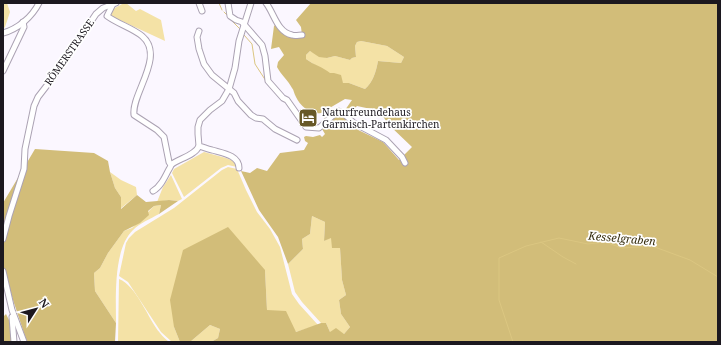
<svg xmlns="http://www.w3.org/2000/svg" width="721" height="345" font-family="'Noto Serif',serif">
  <rect width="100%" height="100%" fill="#fbf7ff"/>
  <g fill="#f4e2a6">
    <path d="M 3,3 L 7,3 L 10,12 L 5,27 L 3,29 Z"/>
    <path d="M 124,3 L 126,3 L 136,11 L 140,9 L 161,20 L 165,41 L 111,16 L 110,13 L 113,9 Z"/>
    <path d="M 361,41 L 387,46 L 404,57 L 401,63 L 378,61 C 376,72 373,82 365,89 L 349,83 L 343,83 L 306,59 L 306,55 L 310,51 L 327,58 L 335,56 L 350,60 L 352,58 L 356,57 L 355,46 L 357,42 Z"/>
    <path d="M 204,152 L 226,158 L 236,162 L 237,167 L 228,165 L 221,168 L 184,197 L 172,173 L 174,169 Z"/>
    <path d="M 228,167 L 237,169 L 246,190 L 257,212 L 270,229 L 280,247 L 292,294 L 299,304 L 318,325 L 296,332 L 267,310 L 265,270 L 174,327 L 180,342 L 172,342 L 161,332 L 128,282 L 119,276 L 126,243 L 129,238 L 135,232 L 174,208 L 222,170 Z"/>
    <path d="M 110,172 L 121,180 L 136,187 L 137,195 L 120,209 L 121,197 L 115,188 Z"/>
    <path d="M 171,175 L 182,199 L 178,201 L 169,200 L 157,202 L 163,187 Z"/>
    <path d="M 161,205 L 159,214 C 150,219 140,223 133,230 C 113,249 116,298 116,323 L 95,291 L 94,273 L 100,268 L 108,253 L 124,231 L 132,228 L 154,206 Z"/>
    <path d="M 312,216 L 325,222 L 324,241 L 331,237 L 340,248 L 342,280 L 346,295 L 339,300 L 341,314 L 350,327 L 344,334 L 330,332 L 326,323 L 321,323 L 302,302 L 295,292 L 288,264 L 303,249 L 302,239 L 310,234 Z"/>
    <path d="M 119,279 C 137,286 148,319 160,333 C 163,337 166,339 169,342 L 118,342 Z"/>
    <path d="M 210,325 L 220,329 L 218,338 L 211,342 L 190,342 Z"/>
  </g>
  <g fill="#d2bd79" fill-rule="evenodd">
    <path d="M 311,3 L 718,3 L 718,342 L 211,342 L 218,338 L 220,329 L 210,325 L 190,342 L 180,342 L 174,327 L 170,300 L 183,250 L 228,227 L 265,270 L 267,310 L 286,311 L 296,332 L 321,323 L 326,323 L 330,332 L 336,328 L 344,334 L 350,327 L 341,314 L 339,300 L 346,295 L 342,280 L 340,248 L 332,248 L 331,238 L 324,241 L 325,222 L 312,216 L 310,234 L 302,239 L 303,249 L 288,264 L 278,237 L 259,210 L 241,171 L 250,173 L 257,168 L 267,171 L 280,153 L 304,150 L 308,143 L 305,141 L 304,137 L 306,136 L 313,137 L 320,135 L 322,137 L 325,134 L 322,129 L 338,111 L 347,116 L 350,126 L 383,142 L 399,160 L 412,147 L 389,125 L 382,115 L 371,109 L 357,106 L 348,115 L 345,110 L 352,100 L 345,99 L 321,113 C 311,115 300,106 296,97 C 294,94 294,90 292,88 C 288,80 281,75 277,67 L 278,62 L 284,55 L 279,47 L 271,49 L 274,26 L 277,23 L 286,32 L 302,35 L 301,27 L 296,20 ZM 361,41 L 387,46 L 404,57 L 401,63 L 378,61 C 376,72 373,82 365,89 L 349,83 L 343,83 L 341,75 L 334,73 L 330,73 C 323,67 314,65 306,59 L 306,55 L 310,51 L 319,57 L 327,58 L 335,56 L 350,60 L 352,58 L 356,57 L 355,46 L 357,42 Z"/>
    <path d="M 35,149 L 94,153 L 108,161 L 110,172 L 115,188 L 121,197 L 121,209 L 137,195 L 146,202 L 169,200 L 178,201 L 159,214 L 161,205 L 154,206 L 148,211 L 149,215 L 140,223 L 124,231 L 108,253 L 100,268 L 94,273 L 95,291 L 116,323 L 115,342 L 27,342 L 13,300 L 3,264 L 3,203 Z"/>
    <path d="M 6,314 L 10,322 L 12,342 L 3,342 L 3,317 Z"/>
  </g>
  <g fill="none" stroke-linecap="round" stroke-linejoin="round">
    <g stroke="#dbc681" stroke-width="1">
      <path d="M 219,3 L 222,10"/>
      <path d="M 224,12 L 228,16"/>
      <path d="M 230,19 L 240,29"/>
      <path d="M 244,35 L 252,44 L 255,64 L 266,81"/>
      <path d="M 268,84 L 280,98"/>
      <path d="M 340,109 L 345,110 L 347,113"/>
      <path d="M 322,122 L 329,112 L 337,109"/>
      <path d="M 541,242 L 563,257 L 576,264"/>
      <path d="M 19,322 L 27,342"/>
      <path d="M 513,342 L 499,300 L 499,258 L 526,246 L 559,238 L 588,244 L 605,242 L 622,248 L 652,246 L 690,260 L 718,277"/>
    </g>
    <g stroke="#aba2b3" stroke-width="7">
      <g id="minor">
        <path d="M 199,3 L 202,11"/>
        <path d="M 228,3 L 230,16 L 236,20 L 242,22 L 262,45 L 265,56 L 268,81 L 283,98 L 287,100 L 306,127 L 319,128 L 338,111 L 343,113 L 354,123 L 386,140 L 402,157 L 405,163"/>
        <path d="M 266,3 C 274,13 277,32 292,35 C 295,36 299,35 302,35"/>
        <path d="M 113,4 L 107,16 C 118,24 132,28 142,36 C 166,56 131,94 134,115 L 157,130 L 164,137 L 169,162 L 171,165"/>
        <path d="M 199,31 L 197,37 L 199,49 L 204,64 L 212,75 L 234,93 L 238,101 L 251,115 L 256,118 L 263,119 L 275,129 L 297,140"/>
        <path d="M 3,33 C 18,29 32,17 39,3"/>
        <path d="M 3,71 L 24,27 L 23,22"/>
        <path d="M 239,168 C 239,155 222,153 212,150 C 207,149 203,147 199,146 L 198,134 L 198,127 L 200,120 L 210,110 L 222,101 L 229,89 L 235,68 L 239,41 L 251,3"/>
        <path d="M 153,191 C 160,187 164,179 168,171 C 168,171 171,166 171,165 C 177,159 195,156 199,146"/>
        <path d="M 3,239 L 9,216 L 24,169 L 25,149 L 34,106 L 38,97 L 55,75 L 96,14 L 103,8 L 116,3"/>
        <path d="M 3,271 L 12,310 L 24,342"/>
        <path d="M 12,317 L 14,342"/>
      </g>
    </g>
    <use href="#minor" stroke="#fff" stroke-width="5"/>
  </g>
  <defs>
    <g id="hotel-square" transform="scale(1)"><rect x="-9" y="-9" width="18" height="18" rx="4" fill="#685927" stroke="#fff"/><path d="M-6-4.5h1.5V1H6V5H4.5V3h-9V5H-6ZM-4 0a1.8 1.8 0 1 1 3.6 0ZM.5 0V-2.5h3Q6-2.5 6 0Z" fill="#fff"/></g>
  </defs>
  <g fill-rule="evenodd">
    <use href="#hotel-square" x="308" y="118"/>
  </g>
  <g text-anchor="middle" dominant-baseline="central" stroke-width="3.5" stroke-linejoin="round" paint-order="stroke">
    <g font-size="10" fill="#1c181f" stroke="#fff">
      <text transform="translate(69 52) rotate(-55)">RÖMERSTRASSE</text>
    </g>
    <g font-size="10" fill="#1c181f" stroke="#fff" text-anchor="start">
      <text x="322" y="112">Naturfreundehaus<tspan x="322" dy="12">Garmisch-Partenkirchen</tspan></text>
    </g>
    <g font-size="11" font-style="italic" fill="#352c0d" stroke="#fff">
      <text transform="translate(622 238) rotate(5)">Kesselgraben</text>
    </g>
  </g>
  <rect width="721" height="345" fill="none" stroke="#1c181f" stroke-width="8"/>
  <g transform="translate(36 309) rotate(54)" stroke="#ffffff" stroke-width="3" paint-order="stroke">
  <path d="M0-3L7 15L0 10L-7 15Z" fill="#1c181f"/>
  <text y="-6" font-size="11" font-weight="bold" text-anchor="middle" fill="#1c181f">N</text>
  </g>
</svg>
